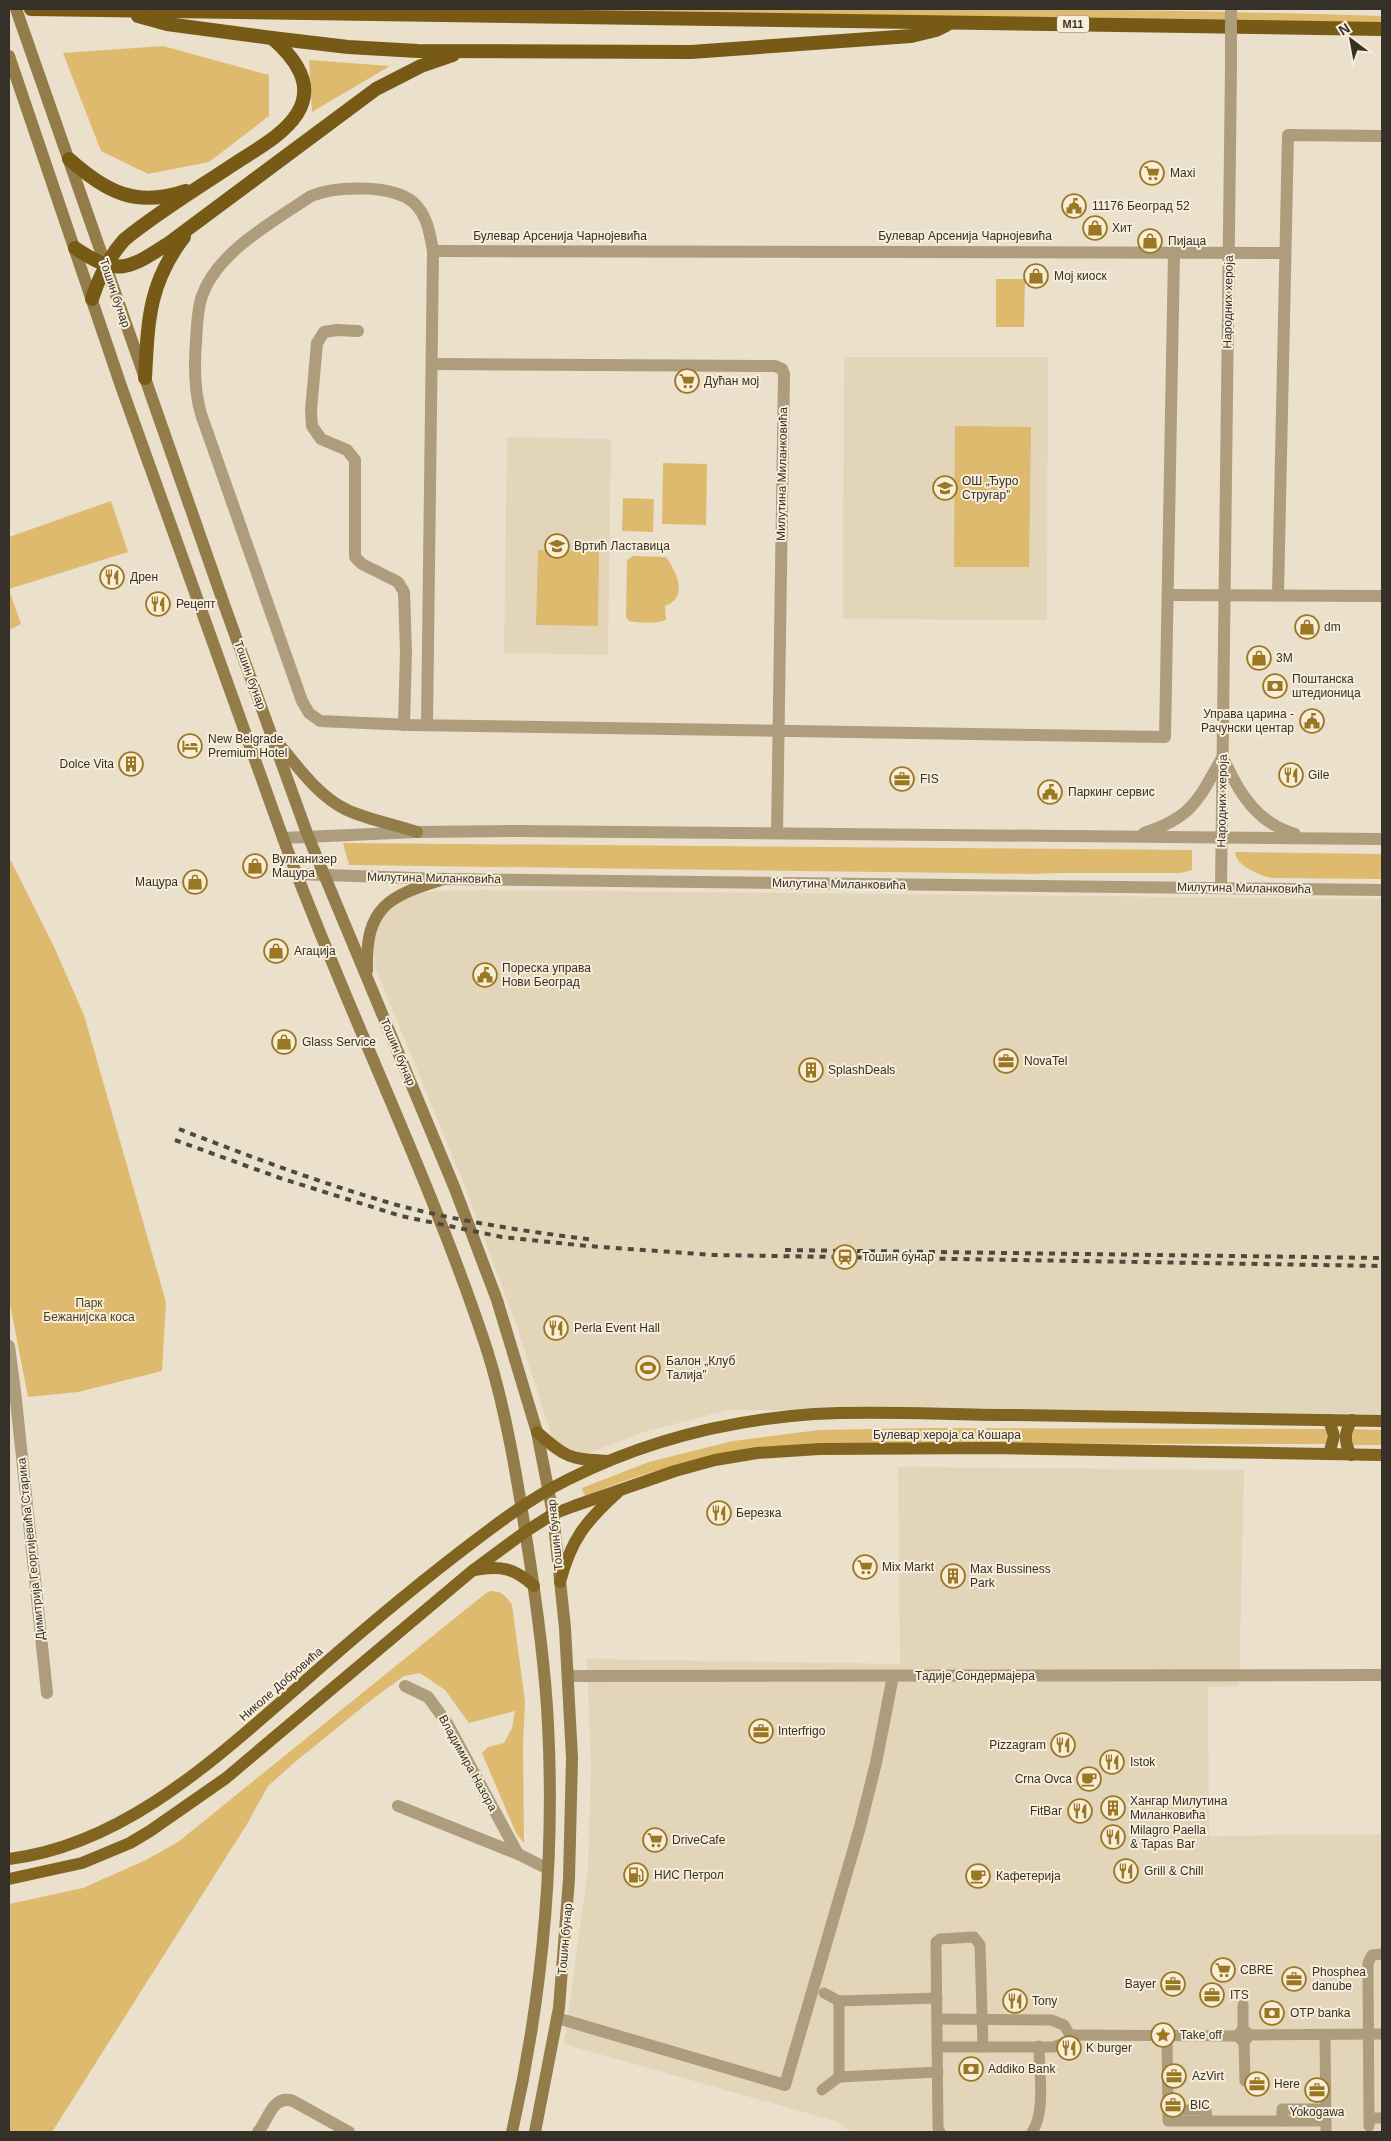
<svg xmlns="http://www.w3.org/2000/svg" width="1391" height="2141" font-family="Arial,sans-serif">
  <rect width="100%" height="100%" fill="#eae0cc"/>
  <g fill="#e2d5ba">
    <path d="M 844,357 L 1048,357 L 1047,620 L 843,619 Z"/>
    <path d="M 507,437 L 611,439 L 608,655 L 504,653 Z"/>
    <path d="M 479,890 L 1382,899 L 1382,1420 L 839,1410 L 729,1410 L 647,1431 L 586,1454 L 575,1454 L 554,1444 L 516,1324 L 464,1184 L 374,965 L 373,943 L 382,917 L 407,897 L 425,892 Z"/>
    <path d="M 898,1467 L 1244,1470 L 1239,1686 L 1208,1687 L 1209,1836 L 1382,1834 L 1382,2132 L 852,2132 L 838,2122 L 564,2044 L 588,1869 L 591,1768 L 587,1659 L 900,1664 Z"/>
  </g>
  <g fill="#deba6f">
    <path d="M 477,9 C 779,9 1081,6 1382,16 L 1382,26 Z"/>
    <path d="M 163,46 L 269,75 L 269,116 L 209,162 L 148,174 L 101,151 L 63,53 Z"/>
    <path d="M 309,60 L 390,66 L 312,112 Z"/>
    <path d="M 996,279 L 1025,279 L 1024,327 L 996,327 Z"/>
    <path d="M 955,426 L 1031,427 L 1029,567 L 954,567 Z"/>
    <path d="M 663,463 L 707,464 L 706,525 L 662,524 Z"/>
    <path d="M 623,498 L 654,499 L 653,532 L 622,531 Z"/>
    <path d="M 111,501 L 128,552 L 9,589 L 9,537 Z"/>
    <path d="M 538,550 L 599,551 L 598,626 L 536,625 Z"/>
    <path d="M 633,556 L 666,557 C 677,573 689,597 665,606 L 666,620 C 654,624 641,623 629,621 L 626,617 L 627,560 Z"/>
    <path d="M 9,590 L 21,624 L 9,630 Z"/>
    <path d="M 343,843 L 1192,850 L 1192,870 L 1181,873 L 1060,873 L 1030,874 L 349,865 Z"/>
    <path d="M 1235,852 L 1382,854 L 1382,879 L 1271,878 C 1259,875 1236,866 1235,852 Z"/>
    <path d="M 9,857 L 54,947 L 84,1015 L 166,1302 L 162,1371 L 78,1392 L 28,1397 L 9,1299 Z"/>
    <path d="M 926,1428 L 1326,1429 L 1328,1435 L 1326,1444 L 811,1443 C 733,1452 656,1464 585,1497 L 582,1488 L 649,1462 L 733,1441 L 819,1430 Z"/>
    <path d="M 1353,1429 L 1382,1430 L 1382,1445 L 1353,1445 L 1351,1439 Z"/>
    <path d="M 491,1591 C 502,1591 506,1596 512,1605 L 525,1701 L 523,1745 L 524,1843 L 516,1833 L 482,1753 L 488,1747 L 504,1743 L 512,1728 L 515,1711 L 469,1723 L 445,1690 L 420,1673 L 404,1676 L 375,1697 L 295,1762 L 268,1786 L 247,1824 L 52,2132 L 9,2132 L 9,1904 L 83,1888 L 146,1860 L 178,1842 L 486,1593 Z"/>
  </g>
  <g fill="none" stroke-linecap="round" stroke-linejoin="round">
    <g stroke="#ad9d7d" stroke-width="11">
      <path d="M 824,1993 L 839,2001"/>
      <path d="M 937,1998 L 839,2001 L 839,2077 L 938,2072"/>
      <path d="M 937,2019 L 1051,2020 L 1064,2025 L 1070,2035 L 1067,2042 L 1053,2047 L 937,2047"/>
      <path d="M 1243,2029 L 1243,2005"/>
      <path d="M 1070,2035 L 1237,2036 L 1244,2042 L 1250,2035 L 1243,2029 L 1237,2036"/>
      <path d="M 1167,2035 L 1168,2121 L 1326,2121"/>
      <path d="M 1250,2035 L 1382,2034"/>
      <path d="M 1325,2035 L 1326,2129"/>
      <path d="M 1244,2042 L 1245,2081"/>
      <path d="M 822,2090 L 839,2077"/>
      <path d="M 1168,2110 L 1206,2110 L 1207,2121"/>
      <path d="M 1370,2118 L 1382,2118"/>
      <path d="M 1282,2121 L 1282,2109 L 1326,2109"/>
      <path d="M 1369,2126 L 1368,1963 L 1372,1955 L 1382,1954"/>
      <path d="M 940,2132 L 938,2128 L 936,1942 L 940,1939 L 974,1937 L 980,1945 L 983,2047"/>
      <path d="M 1032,2132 C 1046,2113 1039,2070 1039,2046"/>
    </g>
    <g stroke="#ad9d7d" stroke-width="12">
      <path d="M 433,251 L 1284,253"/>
      <path d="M 358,331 L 337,330 L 324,332 L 317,343 L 311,410 L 312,426 L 321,439 L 347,450 L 355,460 L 355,557 L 362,564 L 398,582 L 404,592 L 406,651 L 404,725"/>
      <path d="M 432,364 L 775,366 L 782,369 L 784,374 L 777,833"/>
      <path d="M 1168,595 L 1382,596"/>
      <path d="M 1278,595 L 1288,135 L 1382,136"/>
      <path d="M 427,725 L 433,251 C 430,234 427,214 413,202 C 391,184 335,186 311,196 C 274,221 217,252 202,296 C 197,310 197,327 196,342 C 194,367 194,390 201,414 L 302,701 L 309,713 L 320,721 L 411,725 L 1165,737 L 1174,252"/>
      <path d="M 9,1346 L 15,1391 L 47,1693"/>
      <path d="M 569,1676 L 1382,1675"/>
      <path d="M 405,1686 L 428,1697 L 447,1723 L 518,1854"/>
      <path d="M 398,1806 L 518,1854 L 548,1869"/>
      <path d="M 557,2018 L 785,2085 L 860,1827 L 876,1763 L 893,1676"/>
      <path d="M 258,2132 C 268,2121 272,2094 293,2101 L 349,2132"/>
    </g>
    <g stroke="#ad9d7d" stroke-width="12">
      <path d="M 1225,762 C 1240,795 1258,823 1295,834"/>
      <path d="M 1144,833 C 1193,817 1198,800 1222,758"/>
      <path d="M 283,838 L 417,832 L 518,831 L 1382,839"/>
      <path d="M 296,874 L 444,879 L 1382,890"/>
      <path d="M 1221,888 L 1231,67"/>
    </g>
    <g stroke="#947c4a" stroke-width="12">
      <path d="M 16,9 L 225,607 L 308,836 L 455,1189 L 497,1300 L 537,1432 L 553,1514 L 565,1628 L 572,1758 L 569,1879 L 559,2008 L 535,2132"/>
      <path d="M 9,56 L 121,386 L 283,838 C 344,1004 424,1164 481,1332 C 503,1394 516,1471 526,1536 C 536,1599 545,1661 548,1724 C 555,1861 542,1999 512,2132"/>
      <path d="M 278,743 C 298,767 318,796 347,810 C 369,820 394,824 417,832"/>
      <path d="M 367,971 C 365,907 388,896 444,879"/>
    </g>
    <g stroke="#81641f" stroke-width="12">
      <path d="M 1329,1420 L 1334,1436 L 1329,1454"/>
      <path d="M 537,1432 C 566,1458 569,1459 608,1461"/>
      <path d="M 1351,1455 C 1344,1442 1344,1432 1352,1420"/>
      <path d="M 474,1570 C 501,1565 514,1568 534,1586"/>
      <path d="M 560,1582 C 571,1540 585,1522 617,1493"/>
      <path d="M 9,1859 C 123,1845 214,1760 297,1688 C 350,1641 404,1595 460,1552 C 494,1526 529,1499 567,1480 C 644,1441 728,1420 814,1414 C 879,1410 946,1415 1011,1415 C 1135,1416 1259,1419 1382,1421"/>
      <path d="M 9,1879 L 82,1863 L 130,1843 L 150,1831 L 226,1778 L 472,1571 L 525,1532 L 553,1514 L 574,1506 L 675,1471 L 715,1460 L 757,1453 L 819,1449 L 994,1448 L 1382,1455"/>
    </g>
    <g stroke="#765a16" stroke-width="14">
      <path d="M 31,9 L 1382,29"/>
      <path d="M 138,16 L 167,24 L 272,38 L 348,47 L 418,51 L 691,52 L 911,36 L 936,30 L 946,25"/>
      <path d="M 69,159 C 106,192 136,208 186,191"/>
      <path d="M 75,248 C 118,277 129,269 169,243 L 376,89 L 421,66 L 453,55"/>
      <path d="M 92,299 C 99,277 109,257 124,240 C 157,213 195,190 231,166 C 253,151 282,137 297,114 C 316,84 294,57 272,38"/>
      <path d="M 145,378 C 148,322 148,284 184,237"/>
    </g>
    <g stroke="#4e493f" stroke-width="4" stroke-dasharray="6 6" stroke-linecap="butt">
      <path d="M 179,1129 C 251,1157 323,1184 397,1205 C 462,1222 529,1232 595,1240"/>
      <path d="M 175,1140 L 280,1178 L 401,1216 L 502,1237 L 587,1246 L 714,1255 L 1382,1266"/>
      <path d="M 785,1250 L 1382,1258"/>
    </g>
    <path stroke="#ad9d7d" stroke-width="12" d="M 1231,67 L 1231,9"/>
  </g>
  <defs>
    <g id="supermarket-ring" transform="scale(1.25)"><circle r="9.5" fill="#f7edd9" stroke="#9b7722" stroke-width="1.5"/><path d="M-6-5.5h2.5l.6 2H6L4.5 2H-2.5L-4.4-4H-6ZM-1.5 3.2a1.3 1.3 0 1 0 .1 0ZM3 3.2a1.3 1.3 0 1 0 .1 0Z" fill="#9b7722"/></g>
    <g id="civic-ring" transform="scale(1.25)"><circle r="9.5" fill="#f7edd9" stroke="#9b7722" stroke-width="1.5"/><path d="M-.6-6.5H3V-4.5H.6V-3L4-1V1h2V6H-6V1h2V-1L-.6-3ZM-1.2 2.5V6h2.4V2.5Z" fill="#9b7722"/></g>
    <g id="shop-ring" transform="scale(1.25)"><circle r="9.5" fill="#f7edd9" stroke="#9b7722" stroke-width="1.5"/><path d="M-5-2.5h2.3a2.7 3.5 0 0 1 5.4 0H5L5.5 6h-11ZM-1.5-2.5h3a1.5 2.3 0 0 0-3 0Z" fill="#9b7722"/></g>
    <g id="school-ring" transform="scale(1.25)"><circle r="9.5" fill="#f7edd9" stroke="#9b7722" stroke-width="1.5"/><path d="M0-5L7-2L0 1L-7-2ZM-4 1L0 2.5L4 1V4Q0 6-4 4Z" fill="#9b7722"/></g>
    <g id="restaurant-ring" transform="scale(1.25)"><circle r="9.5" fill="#f7edd9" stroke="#9b7722" stroke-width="1.5"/><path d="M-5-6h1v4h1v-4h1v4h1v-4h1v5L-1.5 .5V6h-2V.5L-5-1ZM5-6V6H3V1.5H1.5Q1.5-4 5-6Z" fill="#9b7722"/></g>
    <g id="bank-ring" transform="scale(1.25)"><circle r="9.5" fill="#f7edd9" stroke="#9b7722" stroke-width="1.5"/><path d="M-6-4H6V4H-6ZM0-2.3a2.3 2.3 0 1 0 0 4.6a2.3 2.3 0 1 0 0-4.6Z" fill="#9b7722"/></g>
    <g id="hotel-ring" transform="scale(1.25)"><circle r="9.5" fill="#f7edd9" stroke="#9b7722" stroke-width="1.5"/><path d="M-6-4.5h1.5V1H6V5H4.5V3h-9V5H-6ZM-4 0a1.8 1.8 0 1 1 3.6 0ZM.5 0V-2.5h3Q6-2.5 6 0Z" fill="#9b7722"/></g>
    <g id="building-ring" transform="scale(1.25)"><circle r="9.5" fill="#f7edd9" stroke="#9b7722" stroke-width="1.5"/><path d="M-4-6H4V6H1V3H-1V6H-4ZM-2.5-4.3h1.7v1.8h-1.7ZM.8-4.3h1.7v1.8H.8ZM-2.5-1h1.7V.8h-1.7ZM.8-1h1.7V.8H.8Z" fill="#9b7722"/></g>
    <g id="office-ring" transform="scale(1.25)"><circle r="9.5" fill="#f7edd9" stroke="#9b7722" stroke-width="1.5"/><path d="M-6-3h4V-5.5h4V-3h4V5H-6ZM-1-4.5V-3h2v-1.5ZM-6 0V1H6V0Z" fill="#9b7722"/></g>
    <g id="station-ring" transform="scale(1.25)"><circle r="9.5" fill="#f7edd9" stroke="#9b7722" stroke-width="1.5"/><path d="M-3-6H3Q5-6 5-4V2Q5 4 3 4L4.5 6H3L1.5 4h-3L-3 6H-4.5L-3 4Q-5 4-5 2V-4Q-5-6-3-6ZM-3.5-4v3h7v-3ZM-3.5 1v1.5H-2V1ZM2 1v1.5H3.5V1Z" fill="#9b7722"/></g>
    <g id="stadium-ring" transform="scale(1.25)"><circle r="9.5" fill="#f7edd9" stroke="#9b7722" stroke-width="1.5"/><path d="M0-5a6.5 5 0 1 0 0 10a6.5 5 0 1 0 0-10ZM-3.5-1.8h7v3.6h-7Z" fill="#9b7722"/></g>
    <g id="cafe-ring" transform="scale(1.25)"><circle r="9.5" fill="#f7edd9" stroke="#9b7722" stroke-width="1.5"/><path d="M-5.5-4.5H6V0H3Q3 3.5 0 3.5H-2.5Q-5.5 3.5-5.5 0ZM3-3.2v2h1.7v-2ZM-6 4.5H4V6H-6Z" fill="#9b7722"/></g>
    <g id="fuel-ring" transform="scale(1.25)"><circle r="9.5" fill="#f7edd9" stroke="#9b7722" stroke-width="1.5"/><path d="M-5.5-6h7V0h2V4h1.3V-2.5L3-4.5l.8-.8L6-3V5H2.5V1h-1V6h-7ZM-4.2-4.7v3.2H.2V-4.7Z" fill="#9b7722"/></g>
    <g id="sight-ring" transform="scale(1.25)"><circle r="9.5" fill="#f7edd9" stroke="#9b7722" stroke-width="1.5"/><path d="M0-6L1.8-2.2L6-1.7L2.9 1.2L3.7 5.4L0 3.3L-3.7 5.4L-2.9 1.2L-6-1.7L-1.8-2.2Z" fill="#9b7722"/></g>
  </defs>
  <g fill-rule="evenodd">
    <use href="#supermarket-ring" x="1152" y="173"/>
    <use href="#civic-ring" x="1074" y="206"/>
    <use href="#shop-ring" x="1095" y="228"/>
    <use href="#shop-ring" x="1150" y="241"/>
    <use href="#shop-ring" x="1036" y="276"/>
    <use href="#supermarket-ring" x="687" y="381"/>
    <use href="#school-ring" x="945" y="488"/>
    <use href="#school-ring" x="557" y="546"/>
    <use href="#restaurant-ring" x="112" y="577"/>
    <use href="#restaurant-ring" x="158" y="604"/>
    <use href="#shop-ring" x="1307" y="627"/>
    <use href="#shop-ring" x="1259" y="658"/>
    <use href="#bank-ring" x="1275" y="686"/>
    <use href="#civic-ring" x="1312" y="721"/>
    <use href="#hotel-ring" x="190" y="746"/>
    <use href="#building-ring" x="131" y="764"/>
    <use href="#restaurant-ring" x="1291" y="775"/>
    <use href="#office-ring" x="902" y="779"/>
    <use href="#civic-ring" x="1050" y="792"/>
    <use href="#shop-ring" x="255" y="866"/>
    <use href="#shop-ring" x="195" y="882"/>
    <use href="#shop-ring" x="276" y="951"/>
    <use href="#civic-ring" x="485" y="975"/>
    <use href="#shop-ring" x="284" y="1042"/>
    <use href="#office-ring" x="1006" y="1061"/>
    <use href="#building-ring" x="811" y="1070"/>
    <use href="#station-ring" x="845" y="1257"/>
    <use href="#restaurant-ring" x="556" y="1328"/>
    <use href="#stadium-ring" x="648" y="1368"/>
    <use href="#restaurant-ring" x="719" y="1513"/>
    <use href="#supermarket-ring" x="865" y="1567"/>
    <use href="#building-ring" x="953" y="1576"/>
    <use href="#office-ring" x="761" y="1731"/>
    <use href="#restaurant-ring" x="1063" y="1745"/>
    <use href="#restaurant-ring" x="1112" y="1762"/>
    <use href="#cafe-ring" x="1089" y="1779"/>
    <use href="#building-ring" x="1113" y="1808"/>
    <use href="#restaurant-ring" x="1080" y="1811"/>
    <use href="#restaurant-ring" x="1113" y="1837"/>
    <use href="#supermarket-ring" x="655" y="1840"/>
    <use href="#restaurant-ring" x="1126" y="1871"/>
    <use href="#fuel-ring" x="636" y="1875"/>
    <use href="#cafe-ring" x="978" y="1876"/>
    <use href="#supermarket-ring" x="1223" y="1970"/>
    <use href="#office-ring" x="1294" y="1979"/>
    <use href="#office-ring" x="1173" y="1984"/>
    <use href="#office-ring" x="1212" y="1995"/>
    <use href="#restaurant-ring" x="1015" y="2001"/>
    <use href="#bank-ring" x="1272" y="2013"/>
    <use href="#sight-ring" x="1163" y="2035"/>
    <use href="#restaurant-ring" x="1069" y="2048"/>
    <use href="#bank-ring" x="971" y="2069"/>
    <use href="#office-ring" x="1174" y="2076"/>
    <use href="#office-ring" x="1257" y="2084"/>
    <use href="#office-ring" x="1317" y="2090"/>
    <use href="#office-ring" x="1173" y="2105"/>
  </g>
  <g text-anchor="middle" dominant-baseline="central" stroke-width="4" stroke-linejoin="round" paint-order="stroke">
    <rect fill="#f7edd9" stroke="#6f695e" stroke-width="1" x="1057" y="15.5" width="32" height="17" rx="4"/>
    <g font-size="11" font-weight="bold" fill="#353129">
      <text x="1073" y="24">M11</text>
    </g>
    <g font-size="12" fill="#353129" stroke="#f7edd9" text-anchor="start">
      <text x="1170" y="173">Maxi</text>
      <text x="1092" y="206">11176 Београд 52</text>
      <text x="1112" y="228">Хит</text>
      <text x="1168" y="241">Пијаца</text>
      <text x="1054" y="276">Мој киоск</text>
      <text x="704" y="381">Дућан мој</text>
      <text x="962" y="481">ОШ „Ђуро<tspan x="962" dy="14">Стругар”</tspan></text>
      <text x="574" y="546">Вртић Ластавица</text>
      <text x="130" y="577">Дрен</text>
      <text x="176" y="604">Рецепт</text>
      <text x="1324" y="627">dm</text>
      <text x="1276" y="658">3M</text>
      <text x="1292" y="679">Поштанска<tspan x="1292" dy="14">штедионица</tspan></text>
      <text x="1294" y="714" text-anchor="end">Управа царина -<tspan x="1294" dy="14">Рачунски центар</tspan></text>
      <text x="208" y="739">New Belgrade<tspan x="208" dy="14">Premium Hotel</tspan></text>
      <text x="114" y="764" text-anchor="end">Dolce Vita</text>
      <text x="1308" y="775">Gile</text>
      <text x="920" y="779">FIS</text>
      <text x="1068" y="792">Паркинг сервис</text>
      <text x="272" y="859">Вулканизер<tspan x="272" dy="14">Мацура</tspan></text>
      <text x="178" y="882" text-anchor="end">Мацура</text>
      <text x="294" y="951">Агација</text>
      <text x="502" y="968">Пореска управа<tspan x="502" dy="14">Нови Београд</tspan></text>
      <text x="302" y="1042">Glass Service</text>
      <text x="1024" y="1061">NovaTel</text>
      <text x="828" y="1070">SplashDeals</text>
      <text x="862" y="1257">Тошин бунар</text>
      <text x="574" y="1328">Perla Event Hall</text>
      <text x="666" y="1361">Балон „Клуб<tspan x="666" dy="14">Талија”</tspan></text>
      <text x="736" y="1513">Березка</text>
      <text x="882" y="1567">Mix Markt</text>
      <text x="970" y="1569">Max Bussiness<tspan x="970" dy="14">Park</tspan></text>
      <text x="778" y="1731">Interfrigo</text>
      <text x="1046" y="1745" text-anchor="end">Pizzagram</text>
      <text x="1130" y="1762">Istok</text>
      <text x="1072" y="1779" text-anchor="end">Crna Ovca</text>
      <text x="1130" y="1801">Хангар Милутина<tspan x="1130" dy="14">Миланковића</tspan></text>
      <text x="1062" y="1811" text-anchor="end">FitBar</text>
      <text x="1130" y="1830">Milagro Paella<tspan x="1130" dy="14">&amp; Tapas Bar</tspan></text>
      <text x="672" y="1840">DriveCafe</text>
      <text x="1144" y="1871">Grill &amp; Chill</text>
      <text x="654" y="1875">НИС Петрол</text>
      <text x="996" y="1876">Кафетерија</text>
      <text x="1240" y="1970">CBRE</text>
      <text x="1312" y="1972">Phosphea<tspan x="1312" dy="14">danube</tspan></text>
      <text x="1156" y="1984" text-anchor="end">Bayer</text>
      <text x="1230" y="1995">ITS</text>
      <text x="1032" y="2001">Tony</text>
      <text x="1290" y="2013">OTP banka</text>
      <text x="1180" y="2035">Take off</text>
      <text x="1086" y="2048">K burger</text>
      <text x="988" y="2069">Addiko Bank</text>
      <text x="1192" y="2076">AzVirt</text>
      <text x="1274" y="2084">Here</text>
      <text x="1190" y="2105">BIC</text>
      <text x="1317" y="2112" text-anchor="middle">Yokogawa</text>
    </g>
    <g font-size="12" fill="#353129" stroke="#f7edd9">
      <text x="560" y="236">Булевар Арсенија Чарнојевића</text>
      <text x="965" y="236">Булевар Арсенија Чарнојевића</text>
      <text transform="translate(115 293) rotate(71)">Тошин бунар</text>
      <text transform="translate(1228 302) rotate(-89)">Народних хероја</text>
      <text transform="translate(782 474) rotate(-89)">Милутина Миланковића</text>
      <text transform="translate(250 675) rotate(70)">Тошин бунар</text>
      <text transform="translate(1222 801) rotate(-89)">Народних хероја</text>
      <text transform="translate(434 878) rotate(1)">Милутина Миланковића</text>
      <text transform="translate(839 884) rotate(1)">Милутина Миланковића</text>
      <text transform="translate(1244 888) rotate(1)">Милутина Миланковића</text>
      <text transform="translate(398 1052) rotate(67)">Тошин бунар</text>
      <text x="947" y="1435">Булевар хероја са Кошара</text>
      <text transform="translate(555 1535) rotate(-96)">Тошин бунар</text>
      <text transform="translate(31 1549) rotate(-96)">Димитрија Георгијевића Старика</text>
      <text x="975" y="1676">Тадије Сондермајера</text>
      <text transform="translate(281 1684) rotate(-41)">Николе Добровића</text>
      <text transform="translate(468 1763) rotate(61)">Владимира Назора</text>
      <text transform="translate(565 1939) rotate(-85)">Тошин бунар</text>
    </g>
    <g font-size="12" fill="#503f1d" stroke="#f7edd9">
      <text x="89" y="1303">Парк<tspan x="89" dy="14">Бежанијска коса</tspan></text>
    </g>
  </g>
  <rect width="1391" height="2141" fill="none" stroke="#353129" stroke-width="20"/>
  <g transform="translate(1351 40) rotate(328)" stroke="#f7edd9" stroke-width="4" paint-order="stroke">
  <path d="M0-4L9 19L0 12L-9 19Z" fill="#353129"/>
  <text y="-8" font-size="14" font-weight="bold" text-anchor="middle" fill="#353129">N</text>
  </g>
</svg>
